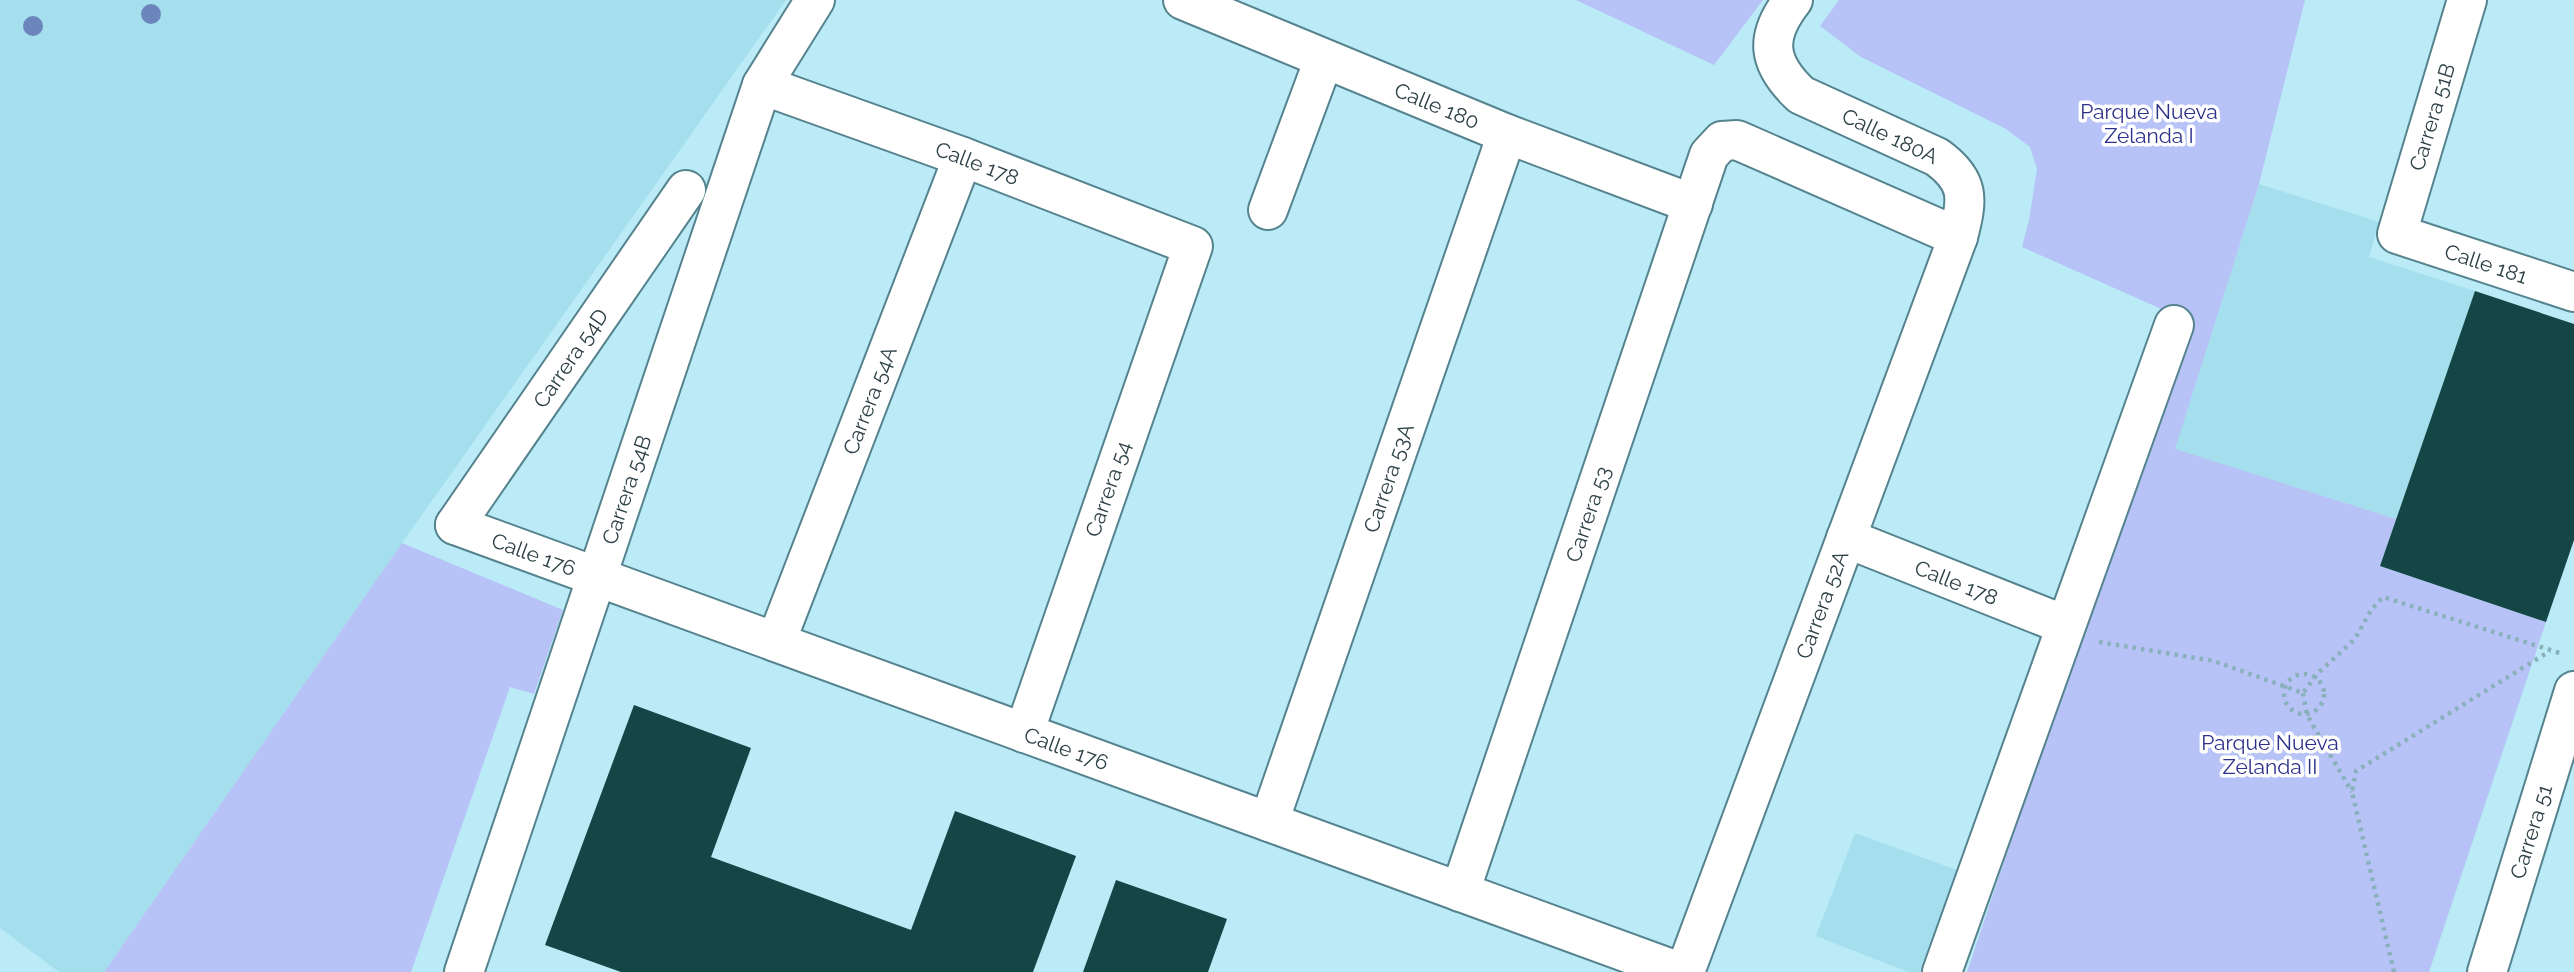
<svg xmlns="http://www.w3.org/2000/svg" width="2574" height="972" font-family="Raleway,sans-serif">
  <rect width="100%" height="100%" fill="#baebf7"/>
  <g fill="#a5dfed">
    <path d="M 0,0 L 786,0 L 402,543 L 104,972 L 59,972 L 0,928 Z"/>
    <path d="M 2259,184 L 2379,222 L 2369,257 L 2475,291 L 2396,519 L 2174,450 Z"/>
    <path d="M 1855,833 L 1965,873 L 1930,972 L 1908,972 L 1816,936 Z"/>
  </g>
  <g fill="#b7c3f6">
    <path d="M 1576,0 L 1763,0 L 1714,65 Z"/>
    <path d="M 1839,0 L 2305,0 L 2259,184 L 2175,449 L 2396,519 L 2380,566 L 2546,622 L 2429,972 L 1967,972 L 2186,320 L 2022,247 L 2029,220 L 2037,169 L 2030,147 L 2006,129 L 1861,57 L 1820,26 Z"/>
    <path d="M 402,543 L 563,610 L 534,694 L 510,687 L 411,972 L 104,972 Z"/>
  </g>
  <g fill="#144646">
    <path d="M 2475,291 L 2574,324 L 2574,540 L 2546,622 L 2380,566 Z"/>
    <path d="M 634,705 L 751,748 L 711,857 L 911,930 L 955,811 L 1076,856 L 1033,972 L 621,972 L 545,945 Z"/>
    <path d="M 1116,880 L 1227,919 L 1208,972 L 1083,972 Z"/>
  </g>
  <g fill="none" stroke-linecap="round" stroke-linejoin="round">
    <g stroke="#55838e" stroke-width="42">
      <g id="minor">
        <path id="s1" d="M 1183,0 L 1507,134 L 1693,204"/>
        <path id="s2" d="M 2467,0 L 2397,234 L 2574,292"/>
        <path id="s3" d="M 762,85 L 963,157 L 1193,246 L 1024,733"/>
        <path d="M 1268,210 L 1324,59"/>
        <path id="s4" d="M 455,525 L 686,190"/>
        <path id="s5" d="M 1846,538 L 2065,625"/>
        <path id="s6" d="M 776,642 L 963,157"/>
        <path id="s7" d="M 1269,822 L 1507,134"/>
        <path id="s8" d="M 1460,892 L 1709,155 L 1722,141 L 1737,140 L 1958,237"/>
        <path id="s9" d="M 464,972 L 762,85 L 815,0"/>
        <path d="M 1942,972 L 2174,325"/>
        <path id="s10" d="M 2487,972 L 2574,691"/>
      </g>
    </g>
    <g stroke="#55838e" stroke-width="42">
      <g id="tertiary">
        <path id="s11" d="M 455,525 L 1680,972"/>
        <path id="s12" d="M 1685,972 L 1958,237 C 1968,199 1970,181 1937,157 L 1801,95 C 1767,63 1764,37 1793,0"/>
      </g>
    </g>
    <g stroke="#8ab1bb" stroke-width="4.5" stroke-dasharray="3.5 5" stroke-linecap="butt">
      <path d="M 2099,642 L 2214,661 L 2303,693 L 2318,673 L 2355,639 L 2371,610 L 2383,597 L 2563,654"/>
      <circle cx="2304" cy="694" r="20"/>
      <path d="M 2303,693 L 2307,715 L 2352,792"/>
      <path d="M 2394,972 L 2352,792 L 2356,771 L 2550,651"/>
    </g>
    <use href="#minor" stroke="#fff" stroke-width="38"/>
    <use href="#tertiary" stroke="#fff" stroke-width="38"/>
  </g>
  <g fill="#6c85ba">
    <circle cx="151" cy="14" r="10"/>
    <circle cx="33" cy="26" r="10"/>
  </g>
  <g text-anchor="middle" dominant-baseline="central" stroke-width="7" stroke-linejoin="round" paint-order="stroke">
    <g font-size="21" fill="#2d4146" stroke="#fff">
      <text stroke="none"><textPath href="#s1" startOffset="275">Calle 180</textPath></text>
      <text transform="translate(2432 117) rotate(-73)">Carrera 51B</text>
      <text transform="translate(1890 136) rotate(25)">Calle 180A</text>
      <text stroke="none"><textPath href="#s3" startOffset="229">Calle 178</textPath></text>
      <text stroke="none"><textPath href="#s2" startOffset="338">Calle 181</textPath></text>
      <text stroke="none"><textPath href="#s4" startOffset="203">Carrera 54D</textPath></text>
      <text stroke="none"><textPath href="#s6" startOffset="259">Carrera 54A</textPath></text>
      <text stroke="none"><textPath href="#s7" startOffset="364">Carrera 53A</textPath></text>
      <text stroke="none"><textPath href="#s9" startOffset="509">Carrera 54B</textPath></text>
      <text transform="translate(1108 489) rotate(-71)">Carrera 54</text>
      <text stroke="none"><textPath href="#s8" startOffset="399">Carrera 53</textPath></text>
      <text stroke="none"><textPath href="#s11" startOffset="84">Calle 176</textPath></text>
      <text stroke="none"><textPath href="#s5" startOffset="119">Calle 178</textPath></text>
      <text stroke="none"><textPath href="#s12" startOffset="392">Carrera 52A</textPath></text>
      <text stroke="none"><textPath href="#s11" startOffset="651">Calle 176</textPath></text>
      <text stroke="none"><textPath href="#s10" startOffset="147">Carrera 51</textPath></text>
    </g>
    <g font-size="21" fill="#2c3189" stroke="#fff">
      <text x="2149" y="111">Parque Nueva<tspan x="2149" dy="24">Zelanda I</tspan></text>
      <text x="2270" y="742">Parque Nueva<tspan x="2270" dy="24">Zelanda II</tspan></text>
    </g>
  </g>
</svg>
